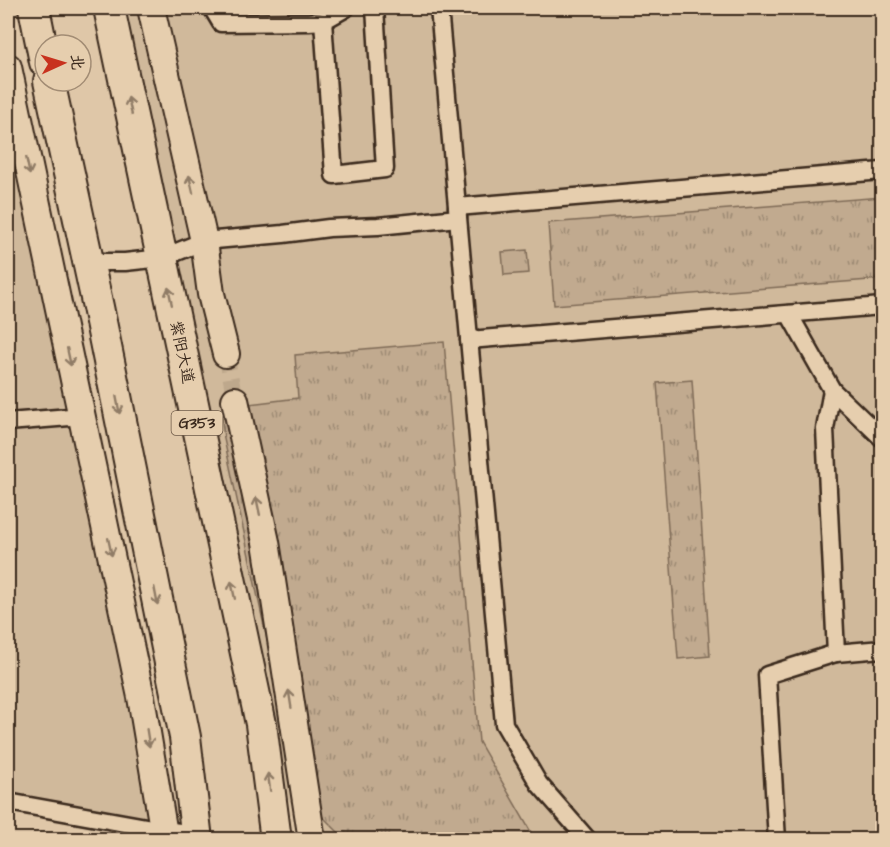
<svg xmlns="http://www.w3.org/2000/svg" width="890" height="847" font-family="'Architects Daughter','LXGW WenKai TC',sans-serif">
  <defs>
    <pattern id="grass-tufts" width="24" height="20" patternUnits="userSpaceOnUse" patternTransform="scale(1.5)"><rect width="24" height="20" fill="#c1aa8f"/><path d="M3 7l-1-3M5 7V3M7 7l1-3M15 17l-1-3M17 17v-4M19 17l1-3" fill="none" stroke="#9e8b74"/></pattern>
  </defs>
  <rect width="100%" height="100%" fill="#dfc7a8"/>
  <filter id="ink" filterUnits="userSpaceOnUse"><feTurbulence type="fractalNoise" baseFrequency=".0167" numOctaves="2"/><feDisplacementMap in="SourceGraphic" scale="12" xChannelSelector="R" yChannelSelector="G"/><feConvolveMatrix kernelMatrix="1 2 1 2 8 2 1 2 1" color-interpolation-filters="sRGB"/></filter>
  <g filter="url(#ink)">
    <g fill="#d0b99b">
      <path d="M 110,8 L 882,8 L 882,839 L 335,839 L 289,801 L 223,514 Z"/>
      <path d="M 8,124 L 67,412 L 8,416 Z"/>
      <path d="M 75,426 L 153,818 L 8,791 L 8,430 Z"/>
    </g>
    <g fill="url(#grass-tufts)" stroke="#7e6a56" stroke-width="1.5">
      <path d="M 882,197 L 882,279 L 554,305 L 548,223 Z"/>
      <path d="M 527,250 L 529,273 L 504,275 L 502,252 Z"/>
      <path d="M 444,342 L 479,742 L 535,839 L 345,839 L 300,794 L 224,439 L 222,421 L 225,407 L 298,398 L 295,355 Z"/>
      <path d="M 692,380 L 710,656 L 678,659 L 657,383 Z"/>
    </g>
    <g fill="none" stroke-linecap="round" stroke-linejoin="round">
      <path stroke="#bea88c" stroke-width="16" stroke-dasharray="16 8" stroke-linecap="butt" d="M 226,354 L 235,400"/>
      <g stroke="#3b2a1e" stroke-width="21">
        <g id="street">
          <path d="M 212,8 L 221,23 L 309,22 L 323,21 L 346,8"/>
          <path d="M 439,8 L 504,724 L 539,784 L 588,840"/>
          <path d="M 323,21 L 334,175 L 385,169 L 375,8"/>
          <path d="M 457,207 L 882,171"/>
          <path d="M 90,250 L 97,262 L 125,262 L 162,258 L 204,241 L 283,234 L 329,228 L 378,226 L 458,218"/>
          <path d="M 789,314 L 832,390 L 882,438"/>
          <path d="M 469,340 L 882,306"/>
          <path d="M 832,390 L 825,429 L 836,653 L 882,649"/>
          <path d="M 8,422 L 82,416"/>
          <path d="M 8,802 L 163,830 L 197,834"/>
          <path d="M 777,840 L 767,675 L 836,653"/>
        </g>
      </g>
      <g stroke="#3b2a1e" stroke-width="30">
        <g id="primary">
          <path d="M 151,8 L 204,241 L 211,294 L 226,354"/>
          <path d="M 8,67 L 141,697 L 165,840"/>
          <path d="M 235,400 L 266,542 L 312,840"/>
        </g>
      </g>
      <g stroke="#3b2a1e" stroke-width="34">
        <g id="highway">
          <path d="M 34,8 L 45,62"/>
          <path d="M 109,8 L 261,724 L 276,840"/>
          <path d="M 49,81 L 98,307 L 185,737 L 197,840"/>
        </g>
      </g>
      <use href="#street" stroke="#e6ceae" stroke-width="16"/>
      <use href="#primary" stroke="#e6ceae" stroke-width="26"/>
      <use href="#highway" stroke="#e6ceae" stroke-width="30"/>
    </g>
    <defs><path id="oneway-shaft" d="M-6 0H5M1.5-3L5.5 0L1.5 3" fill="none" stroke-width="1.6" stroke-linecap="round" stroke-linejoin="round" transform="scale(1.5)"/></defs>
    <g stroke="#907c66">
      <use href="#oneway-shaft" transform="translate(130 106) rotate(-102)"/>
      <use href="#oneway-shaft" transform="translate(28 166) rotate(78)"/>
      <use href="#oneway-shaft" transform="translate(191 184) rotate(-103)"/>
      <use href="#oneway-shaft" transform="translate(170 296) rotate(-102)"/>
      <use href="#oneway-shaft" transform="translate(69 357) rotate(78)"/>
      <use href="#oneway-shaft" transform="translate(118 405) rotate(79)"/>
      <use href="#oneway-shaft" transform="translate(258 506) rotate(-102)"/>
      <use href="#oneway-shaft" transform="translate(110 547) rotate(78)"/>
      <use href="#oneway-shaft" transform="translate(233 590) rotate(-102)"/>
      <use href="#oneway-shaft" transform="translate(156 596) rotate(79)"/>
      <use href="#oneway-shaft" transform="translate(290 699) rotate(-99)"/>
      <use href="#oneway-shaft" transform="translate(148 738) rotate(81)"/>
      <use href="#oneway-shaft" transform="translate(269 782) rotate(-98)"/>
    </g>
  </g>
  <g text-anchor="middle" dominant-baseline="central" stroke-width="5" stroke-linejoin="round" paint-order="stroke">
    <rect fill="#e6ceae" stroke="#6e5b49" stroke-width="1.5" x="171.5" y="411" width="51" height="24" rx="4.5"/>
    <g font-size="15" font-weight="bold" fill="#3b2a1e">
      <text x="197" y="423">G353</text>
    </g>
    <g font-size="16" fill="#3b2a1e" stroke="#e6ceae">
      <text transform="translate(182 352) rotate(78)">紫阳大道</text>
    </g>
  </g>
  <rect width="890" height="847" fill="none" stroke="#e6ceae" stroke-width="30"/>
  <rect x="15" y="15" width="860" height="817" fill="none" stroke="#3b2a1e" stroke-width="2" filter="url(#ink)"/>
  <g transform="translate(63 63) rotate(86)"><circle r="28" fill="#e6ceae" stroke="#a28c74" stroke-width="1.5"/>
  <path d="M0-4.5L10 22L0 15L-10 22Z" fill="#c8321e"/>
  <text y="-9" font-size="16" font-weight="bold" text-anchor="middle" fill="#3b2a1e">北</text>
  </g>
</svg>
